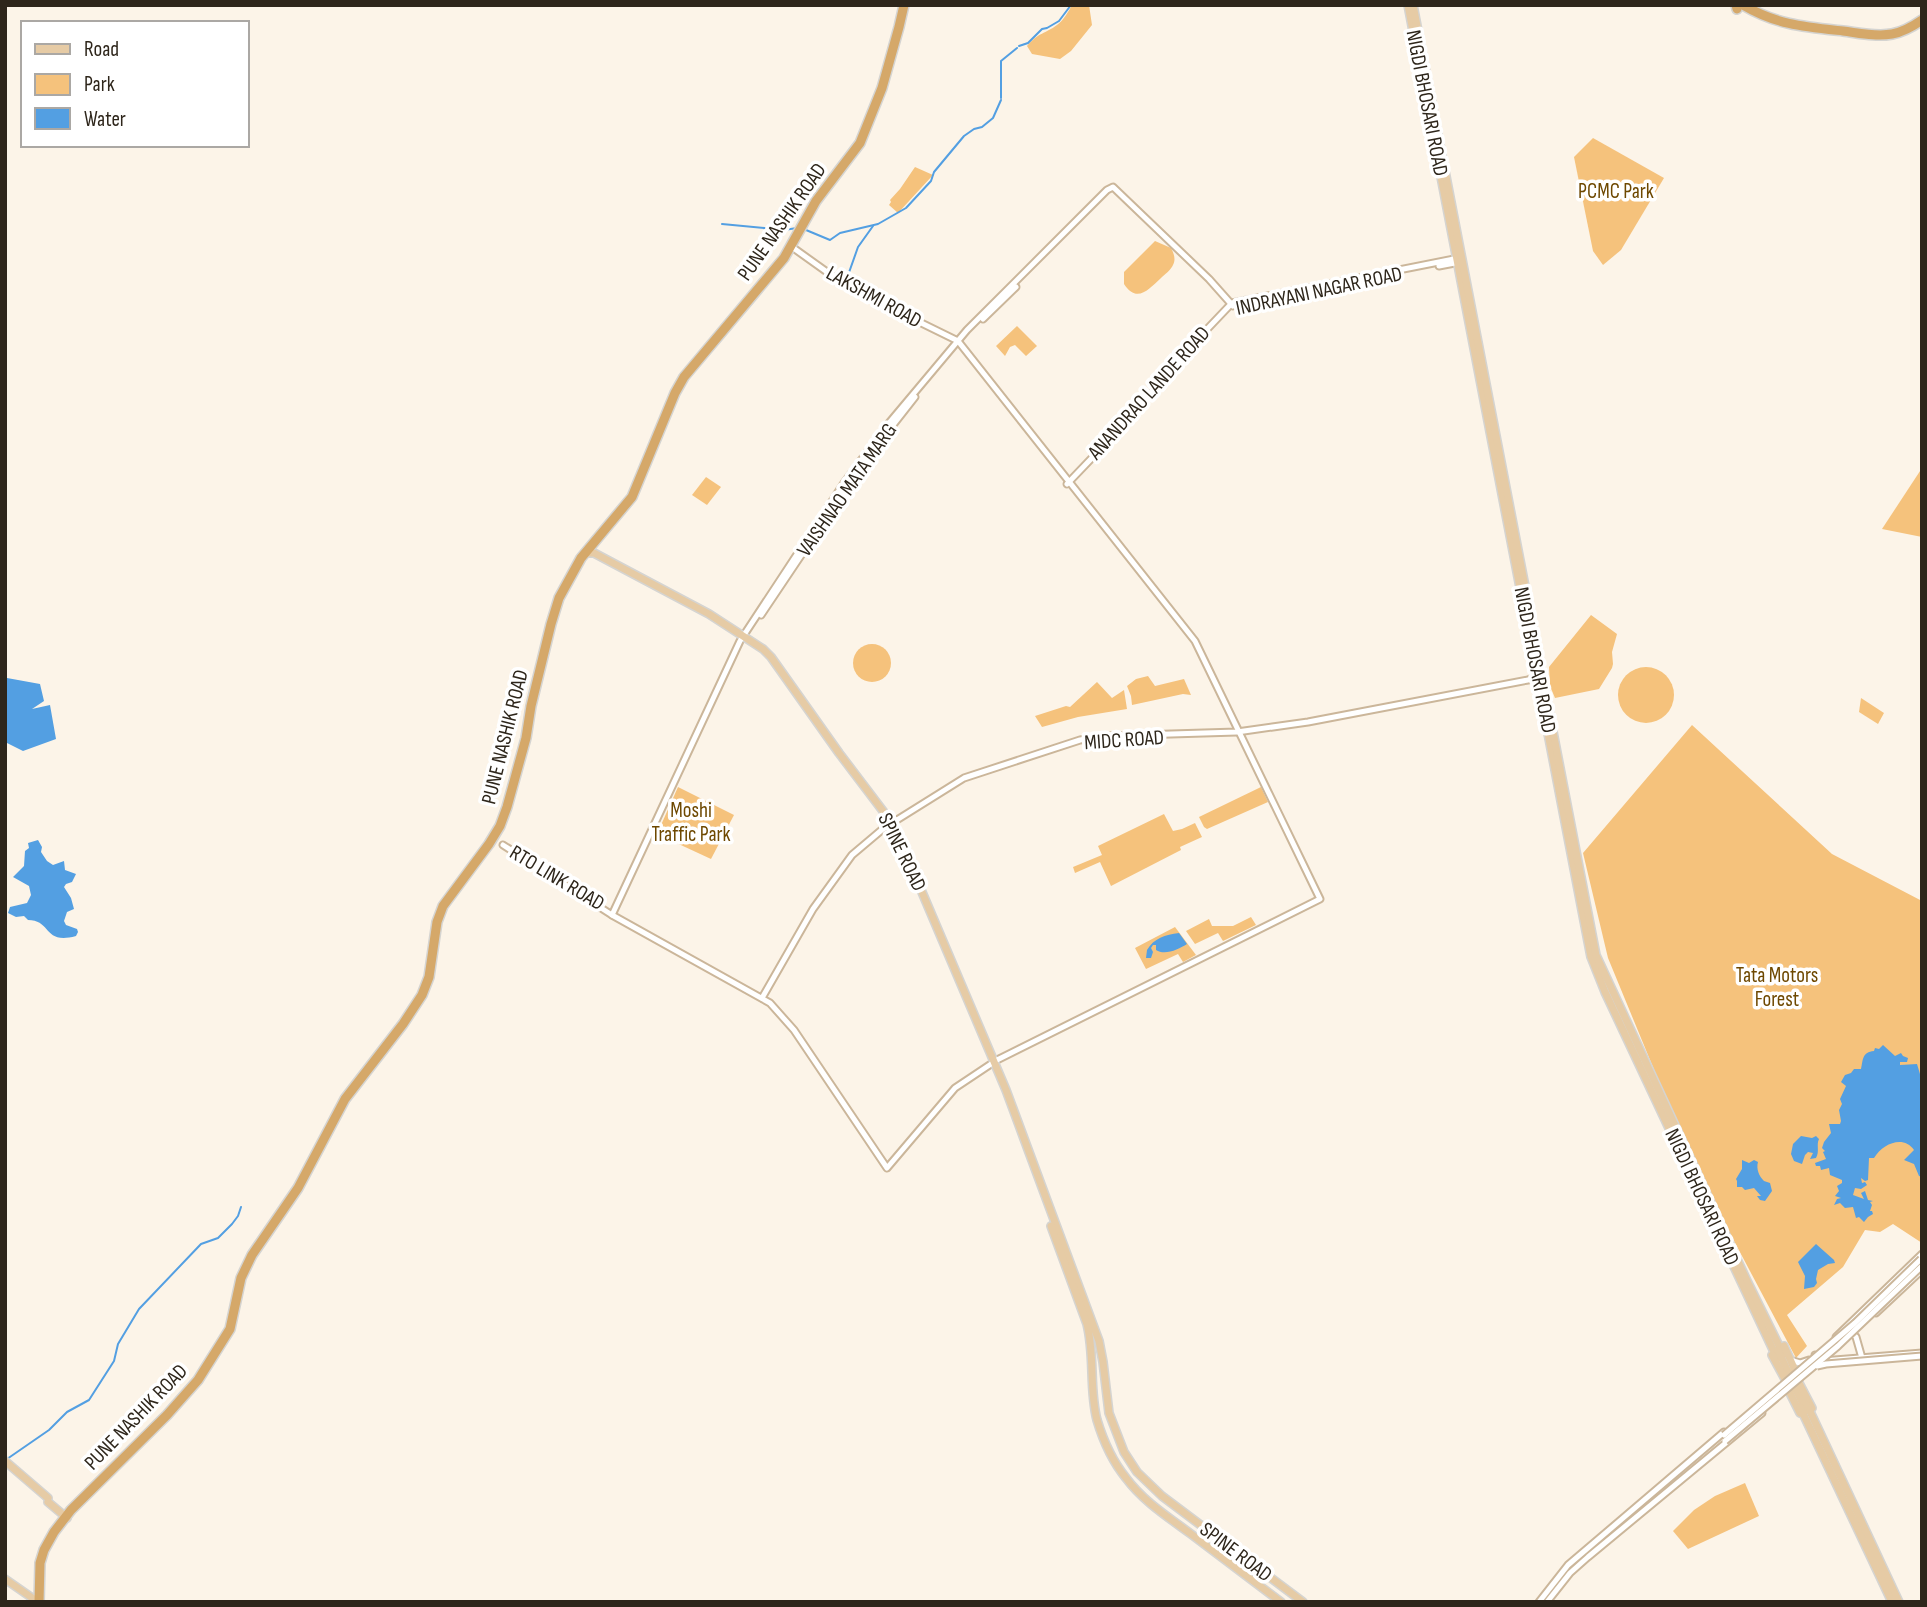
<svg xmlns="http://www.w3.org/2000/svg" width="1927" height="1607" font-family="'Sofia Sans Condensed',sans-serif">
  <rect width="100%" height="100%" fill="#fcf4e8"/>
  <g fill="#f5c27c">
    <path d="M 1072,5 L 1089,5 L 1092,25 L 1071,51 L 1060,59 L 1032,54 L 1027,46 C 1039,32 1045,34 1057,25 C 1064,20 1068,12 1072,5 Z"/>
    <path d="M 1593,138 L 1664,178 L 1621,250 L 1603,265 L 1593,251 L 1574,157 Z"/>
    <path d="M 915,167 L 933,175 L 898,213 L 889,205 L 891,202 L 890,200 L 900,189 Z"/>
    <path d="M 1155,241 L 1171,248 C 1174,254 1176,259 1173,265 C 1171,270 1165,274 1161,278 C 1149,289 1137,304 1124,284 L 1124,272 Z"/>
    <path d="M 1017,326 L 1037,346 L 1026,356 L 1015,345 L 1010,347 L 1005,356 L 996,346 Z"/>
    <path d="M 1922,468 L 1922,537 L 1882,529 Z"/>
    <path d="M 706,477 L 721,487 L 707,505 L 692,495 Z"/>
    <path d="M 1591,615 L 1617,634 L 1612,652 L 1613,664 L 1612,668 L 1599,689 L 1555,698 L 1550,686 L 1549,667 Z"/>
    <circle cx="872" cy="663" r="19"/>
    <circle cx="1646" cy="695" r="28"/>
    <path d="M 1148,676 L 1155,686 L 1184,679 L 1191,695 L 1183,694 L 1132,705 L 1131,696 L 1127,686 L 1136,679 Z"/>
    <path d="M 1097,682 L 1112,698 L 1124,690 L 1127,709 L 1078,717 L 1042,727 L 1035,716 L 1066,706 L 1070,707 Z"/>
    <path d="M 1861,698 L 1884,713 L 1878,724 L 1859,712 Z"/>
    <path d="M 1692,725 L 1832,854 L 1922,901 L 1922,1243 L 1893,1224 L 1880,1232 L 1865,1230 L 1843,1267 L 1787,1315 L 1807,1346 L 1796,1358 L 1715,1205 L 1669,1106 L 1608,958 L 1583,853 Z"/>
    <path d="M 678,787 L 734,815 L 711,859 L 657,834 Z"/>
    <path d="M 1261,787 L 1268,802 L 1207,829 L 1204,827 L 1199,817 Z"/>
    <path d="M 1164,814 L 1173,831 L 1182,829 L 1195,823 L 1202,837 L 1180,847 L 1181,850 L 1111,886 L 1100,862 L 1075,873 L 1073,867 L 1102,855 L 1098,846 Z"/>
    <path d="M 1251,917 L 1256,925 L 1223,941 L 1218,933 L 1195,944 L 1186,931 L 1209,919 L 1212,926 L 1233,926 Z"/>
    <path d="M 1175,927 L 1196,955 L 1183,962 L 1178,954 L 1146,969 L 1135,948 Z"/>
    <path d="M 1745,1483 L 1759,1516 L 1688,1549 L 1673,1531 L 1694,1510 L 1715,1496 Z"/>
  </g>
  <g fill="#539fe2">
    <path d="M 7,678 L 40,684 L 44,701 L 32,709 L 50,705 L 56,739 L 23,751 L 5,742 L 5,683 Z"/>
    <path d="M 38,840 L 42,847 L 41,852 L 47,861 L 53,865 L 64,861 L 65,870 L 76,874 L 72,882 L 66,884 L 64,887 L 71,898 L 74,909 L 67,912 L 64,921 L 66,925 L 77,929 L 78,932 L 76,936 C 43,945 52,920 28,920 L 24,916 L 16,917 L 8,913 L 10,907 L 27,903 L 31,895 L 29,886 L 13,877 L 24,866 L 25,851 L 29,848 L 28,843 Z"/>
    <path d="M 1179,933 L 1187,944 C 1179,949 1165,956 1156,950 L 1156,945 L 1153,945 L 1151,948 L 1153,952 L 1151,958 L 1146,958 L 1147,950 C 1154,938 1165,935 1179,933 Z"/>
    <path d="M 1883,1045 L 1895,1056 L 1901,1053 L 1903,1056 L 1908,1058 L 1907,1062 L 1900,1062 L 1900,1065 L 1917,1064 L 1920,1074 L 1922,1073 L 1922,1177 L 1919,1176 L 1914,1164 L 1904,1160 L 1914,1150 C 1904,1135 1883,1143 1874,1158 L 1869,1158 L 1868,1180 L 1865,1181 L 1861,1178 L 1862,1183 L 1865,1182 L 1867,1185 L 1861,1189 L 1855,1188 L 1853,1195 L 1864,1199 L 1861,1193 L 1865,1191 L 1868,1200 L 1873,1201 L 1870,1202 L 1872,1205 L 1870,1211 L 1872,1211 L 1873,1214 L 1868,1217 L 1864,1222 L 1859,1217 L 1856,1218 L 1853,1207 L 1845,1208 L 1840,1203 L 1834,1205 L 1837,1199 L 1841,1198 L 1835,1196 L 1839,1191 L 1837,1186 L 1842,1183 L 1842,1180 L 1830,1175 L 1829,1168 L 1821,1170 L 1820,1166 L 1816,1166 L 1815,1163 L 1826,1159 L 1823,1152 L 1825,1151 L 1822,1148 L 1824,1142 L 1831,1133 L 1829,1124 L 1840,1124 L 1841,1121 L 1839,1110 L 1842,1104 L 1840,1099 L 1846,1086 L 1841,1082 L 1845,1075 L 1851,1073 L 1854,1069 L 1861,1069 C 1863,1060 1862,1052 1874,1051 L 1875,1048 L 1879,1049 Z"/>
    <path d="M 1801,1136 L 1812,1138 L 1816,1136 L 1819,1139 C 1816,1145 1820,1151 1816,1158 L 1810,1159 L 1813,1153 L 1808,1152 L 1805,1155 L 1802,1164 L 1794,1161 L 1791,1154 L 1793,1144 Z"/>
    <path d="M 1742,1160 L 1749,1163 L 1754,1160 L 1758,1162 C 1756,1169 1759,1176 1764,1181 L 1770,1183 L 1772,1191 L 1765,1201 L 1760,1200 L 1757,1196 L 1761,1196 L 1754,1188 L 1745,1190 L 1742,1187 L 1737,1187 L 1737,1181 L 1736,1179 L 1742,1169 Z"/>
    <path d="M 1816,1244 L 1834,1260 L 1835,1263 L 1828,1264 L 1818,1270 L 1816,1279 L 1817,1283 L 1814,1287 L 1804,1289 L 1805,1276 L 1798,1262 Z"/>
  </g>
  <g fill="none" stroke-linecap="round" stroke-linejoin="round">
    <g stroke="#539fe2" stroke-width="2">
      <path d="M 1019,46 L 1028,43 L 1042,29 L 1047,28 L 1059,21 L 1071,5"/>
      <path d="M 1001,98 L 1001,61 L 1017,48"/>
      <path d="M 722,224 L 784,230 L 797,228"/>
      <path d="M 806,230 L 830,240 L 840,233 L 878,224 L 906,208 L 931,181 L 934,172 L 964,136 L 974,129 L 982,127 L 993,118 L 1001,100"/>
      <path d="M 846,281 L 858,247 L 873,226"/>
      <path d="M 7,1459 L 49,1430 L 67,1412 L 89,1400 L 114,1361 L 118,1344 L 139,1309 L 201,1244 L 218,1238 L 232,1224 L 238,1216 L 241,1207"/>
    </g>
    <g stroke="#cbb69a" stroke-width="9">
      <g id="secondary">
        <path d="M 792,247 L 848,287 L 958,341"/>
        <path d="M 1439,266 L 1460,262"/>
        <path d="M 983,319 L 1016,287"/>
        <path d="M 1067,484 L 1134,414 L 1193,344 L 1232,303 L 1459,258"/>
        <path d="M 829,513 L 853,476 L 915,397"/>
        <path d="M 761,615 L 816,533"/>
        <path d="M 503,845 L 612,915 L 770,1003 L 794,1030 L 887,1168 L 955,1088 L 997,1060 L 1320,899 L 1195,641 L 958,341"/>
        <path d="M 612,915 L 740,641 L 844,483 L 889,423 L 967,330 L 1107,190 L 1113,187 L 1209,279 L 1233,306"/>
        <path d="M 762,998 L 813,909 L 852,855 L 884,828 L 964,778 L 1080,740 L 1105,736 L 1237,732 L 1308,722 L 1528,680 L 1533,678 L 1538,673"/>
        <path d="M 1876,1313 L 1922,1270"/>
        <path d="M 1849,1330 L 1856,1337 L 1862,1358"/>
        <path d="M 1836,1337 L 1922,1254"/>
        <path d="M 1815,1355 L 1822,1361 L 1922,1353"/>
        <path d="M 1790,1360 L 1800,1363 L 1809,1360"/>
        <path d="M 1539,1602 L 1568,1565 L 1724,1432"/>
        <path d="M 1547,1602 L 1570,1573 L 1588,1557 L 1762,1413"/>
      </g>
    </g>
    <g stroke="#d5d4d1" stroke-width="10">
      <g id="primary">
        <path d="M 1408,5 L 1591,957 L 1605,992 L 1777,1358"/>
        <path d="M 1413,5 L 1596,955 L 1748,1283 L 1783,1354"/>
        <path d="M 585,553 L 594,553 L 709,614 L 763,649 L 771,657 L 839,753 L 883,811 L 902,845 L 1006,1090 L 1099,1341 L 1103,1362 L 1109,1413 L 1124,1452 L 1137,1472 L 1162,1496 L 1303,1602"/>
        <path d="M 1051,1226 L 1087,1324 C 1095,1356 1089,1389 1097,1420 C 1103,1440 1113,1462 1126,1478 C 1143,1501 1168,1517 1191,1534 C 1221,1557 1251,1579 1281,1602"/>
        <path d="M 1784,1346 L 1794,1368 L 1794,1373"/>
        <path d="M 1778,1350 L 1789,1374"/>
        <path d="M 1772,1355 L 1785,1379"/>
        <path d="M 1799,1383 L 1812,1408"/>
        <path d="M 1791,1388 L 1790,1393 L 1800,1413"/>
        <path d="M 1795,1388 L 1806,1410"/>
        <path d="M 1807,1405 L 1899,1602"/>
        <path d="M 1800,1407 L 1892,1602"/>
        <path d="M 5,1461 L 48,1498"/>
        <path d="M 48,1502 L 67,1518"/>
        <path d="M 5,1579 L 38,1602"/>
      </g>
    </g>
    <g stroke="#d5d4d1" stroke-width="12">
      <g id="highway">
        <path d="M 1736,5 L 1737,9"/>
        <path d="M 1743,5 C 1777,25 1805,27 1843,31 C 1859,33 1876,37 1892,34 C 1903,32 1912,27 1922,20"/>
        <path d="M 39,1602 L 40,1563 L 44,1550 L 54,1532 L 71,1510 L 167,1415 L 198,1380 L 230,1329 L 241,1278 L 252,1255 L 298,1188 L 345,1099 L 403,1024 L 422,995 L 429,977 L 437,922 L 443,906 L 489,844 L 500,826 L 507,807 L 526,738 L 531,706 L 551,624 L 559,598 L 581,558 L 632,497 L 675,393 L 684,377 L 784,258 L 816,201 L 860,143 L 882,88 L 899,27 L 904,5"/>
      </g>
    </g>
    <use href="#secondary" stroke="#fff" stroke-width="5"/>
    <use href="#primary" stroke="#e6cba5" stroke-width="7"/>
    <use href="#highway" stroke="#d5a869" stroke-width="9"/>
    <g stroke="#cbb69a" stroke-width="9" stroke-linecap="butt">
      <g id="secondary-bridge">
        <path d="M 1817,1366 L 1826,1364 L 1922,1356"/>
        <path d="M 1724,1435 L 1855,1323 L 1921,1259"/>
        <path d="M 1725,1441 L 1838,1346 L 1922,1266"/>
      </g>
    </g>
    <use href="#secondary-bridge" stroke="#fff" stroke-width="5"/>
  </g>
  <g text-anchor="middle" dominant-baseline="central" stroke-width="7" stroke-linejoin="round" paint-order="stroke">
    <g font-size="21" fill="#2e261b" stroke="#fff">
      <text transform="translate(1427 103) rotate(79)">NIGDI BHOSARI ROAD</text>
      <text transform="translate(782 222) rotate(-55)">PUNE NASHIK ROAD</text>
      <text transform="translate(1319 291) rotate(-12)">INDRAYANI NAGAR ROAD</text>
      <text transform="translate(874 297) rotate(29)">LAKSHMI ROAD</text>
      <text transform="translate(1149 393) rotate(-48)">ANANDRAO LANDE ROAD</text>
      <text transform="translate(847 490) rotate(-55)">VAISHNAO MATA MARG</text>
      <text transform="translate(1535 660) rotate(79)">NIGDI BHOSARI ROAD</text>
      <text transform="translate(505 737) rotate(-76)">PUNE NASHIK ROAD</text>
      <text transform="translate(1124 740) rotate(-4)">MIDC ROAD</text>
      <text transform="translate(902 852) rotate(64)">SPINE ROAD</text>
      <text transform="translate(557 878) rotate(31)">RTO LINK ROAD</text>
      <text transform="translate(1702 1197) rotate(65)">NIGDI BHOSARI ROAD</text>
      <text transform="translate(136 1417) rotate(-46)">PUNE NASHIK ROAD</text>
      <text transform="translate(1236 1552) rotate(37)">SPINE ROAD</text>
    </g>
    <g font-size="21" fill="#6e4800" stroke="#fff">
      <text x="1616" y="191">PCMC Park</text>
      <text x="691" y="810">Moshi<tspan x="691" dy="24">Traffic Park</tspan></text>
      <text x="1777" y="975">Tata Motors<tspan x="1777" dy="24">Forest</tspan></text>
    </g>
  </g>
  <rect width="1927" height="1607" fill="none" stroke="#2e261b" stroke-width="14"/>
  <rect x="21" y="21" width="228" height="126" fill="#ffffff" stroke="#aba8a4" stroke-width="2"/>
  <rect x="35" y="44" width="35" height="10" fill="#e6cba5" stroke="#aba8a4" stroke-width="2"/>
  <text x="84" y="56" font-size="21" fill="#2e261b">Road</text>
  <rect x="35" y="74" width="35" height="21" fill="#f5c27c" stroke="#aba8a4" stroke-width="2"/>
  <text x="84" y="91" font-size="21" fill="#2e261b">Park</text>
  <rect x="35" y="108" width="35" height="21" fill="#539fe2" stroke="#aba8a4" stroke-width="2"/>
  <text x="84" y="126" font-size="21" fill="#2e261b">Water</text>
</svg>
